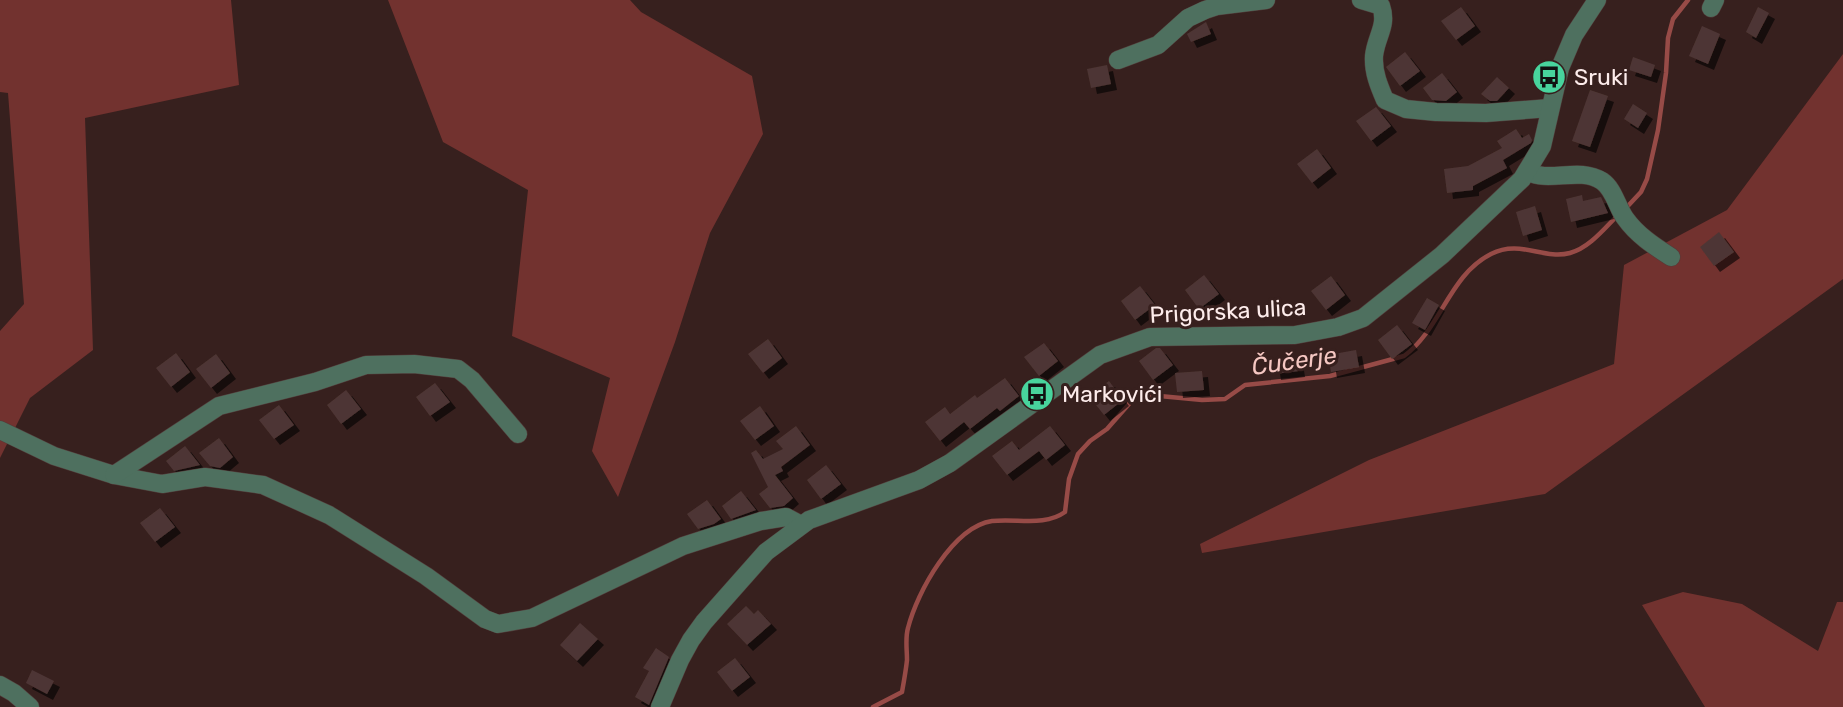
<svg xmlns="http://www.w3.org/2000/svg" width="1843" height="707" font-family="Rubik,sans-serif">
  <defs>
    <filter id="shadow"><feDropShadow dx="6" dy="6" stdDeviation="0" flood-color="#0009"/></filter>
  </defs>
  <rect width="100%" height="100%" fill="#37201e"/>
  <g fill="#72322f">
    <path d="M 0,0 L 231,0 L 239,85 L 85,118 L 93,350 L 30,398 L 0,458 L 0,331 L 24,304 L 8,93 L 0,92 Z"/>
    <path d="M 388,0 L 630,0 L 641,12 L 752,76 L 763,134 L 710,233 L 675,342 L 618,497 L 592,451 L 610,378 L 512,336 L 528,190 L 443,142 Z"/>
    <path d="M 1843,54 L 1843,279 L 1545,494 L 1202,553 L 1200,544 L 1369,460 L 1614,364 L 1624,265 L 1727,210 Z"/>
    <path d="M 1683,592 L 1742,604 L 1818,651 L 1837,602 L 1843,602 L 1843,707 L 1705,707 L 1642,605 Z"/>
  </g>
  <g fill="none" stroke-linecap="round" stroke-linejoin="round">
    <g stroke="#974b47" stroke-width="4.5">
      <path d="M 1626,208 L 1641,192 L 1647,179 L 1658,130 L 1666,73 L 1668,38 L 1673,19 L 1688,0"/>
      <path d="M 873,707 L 902,692 C 904,681 906,670 907,660 C 907,649 905,638 908,628 C 917,592 953,527 992,521 C 1017,518 1044,527 1065,512 L 1069,479 L 1078,454 L 1090,441 L 1107,429 L 1136,396 L 1149,395 L 1202,400 L 1225,399 L 1245,385 L 1330,376 L 1404,356 C 1441,329 1449,275 1491,254 C 1520,239 1543,260 1570,253 C 1589,248 1604,229 1617,216"/>
    </g>
  </g>
  <g fill="#4e3634" filter="url(#shadow)">
    <path d="M 1461,7 L 1475,26 L 1456,40 L 1441,21 Z"/>
    <path d="M 1758,7 L 1769,13 L 1756,38 L 1746,32 Z"/>
    <path d="M 1206,22 L 1211,34 L 1191,42 L 1187,34 Z"/>
    <path d="M 1702,26 L 1720,34 L 1708,64 L 1689,56 Z"/>
    <path d="M 1405,52 L 1420,71 L 1400,86 L 1386,67 Z"/>
    <path d="M 1633,57 L 1655,65 L 1651,77 L 1629,70 Z"/>
    <path d="M 1107,65 L 1111,84 L 1091,88 L 1087,69 Z"/>
    <path d="M 1442,73 L 1457,92 L 1446,101 L 1432,100 L 1423,88 Z"/>
    <path d="M 1497,77 L 1509,88 L 1497,101 L 1490,101 L 1481,94 Z"/>
    <path d="M 1590,90 L 1608,96 L 1590,147 L 1572,141 Z"/>
    <path d="M 1633,104 L 1647,113 L 1638,128 L 1624,119 Z"/>
    <path d="M 1376,107 L 1391,126 L 1371,141 L 1356,121 Z"/>
    <path d="M 1516,129 L 1522,138 L 1529,134 L 1532,140 L 1531,143 L 1503,160 L 1507,168 L 1473,186 L 1473,190 L 1447,193 L 1444,169 L 1468,166 L 1502,148 L 1497,141 Z"/>
    <path d="M 1317,149 L 1331,168 L 1312,183 L 1297,164 Z"/>
    <path d="M 1582,195 L 1583,201 L 1601,197 L 1608,213 L 1571,222 L 1566,199 Z"/>
    <path d="M 1535,206 L 1542,230 L 1523,236 L 1516,212 Z"/>
    <path d="M 1719,232 L 1734,252 L 1714,266 L 1700,247 Z"/>
    <path d="M 1204,275 L 1219,294 L 1199,309 L 1185,290 Z"/>
    <path d="M 1331,276 L 1345,295 L 1326,310 L 1311,291 Z"/>
    <path d="M 1140,286 L 1155,305 L 1135,320 L 1121,301 Z"/>
    <path d="M 1427,298 L 1439,305 L 1425,330 L 1412,323 Z"/>
    <path d="M 1397,325 L 1412,344 L 1392,359 L 1378,340 Z"/>
    <path d="M 768,339 L 782,358 L 763,373 L 748,354 Z"/>
    <path d="M 1044,343 L 1058,361 L 1039,376 L 1024,357 Z"/>
    <path d="M 1156,348 L 1160,348 L 1173,365 L 1153,380 L 1139,361 Z"/>
    <path d="M 1356,350 L 1359,367 L 1331,372 L 1328,355 Z"/>
    <path d="M 176,353 L 190,372 L 171,387 L 156,368 Z"/>
    <path d="M 216,354 L 230,373 L 211,388 L 196,369 Z"/>
    <path d="M 1297,358 L 1299,371 L 1275,374 L 1273,362 Z"/>
    <path d="M 1202,371 L 1204,390 L 1177,392 L 1175,373 Z"/>
    <path d="M 1005,378 L 1019,396 L 1000,411 L 997,408 L 970,429 L 964,422 L 940,441 L 925,422 L 945,407 L 950,414 L 975,395 L 977,398 Z"/>
    <path d="M 1109,381 L 1123,400 L 1104,415 L 1089,396 Z"/>
    <path d="M 435,383 L 450,402 L 430,416 L 416,397 Z"/>
    <path d="M 346,390 L 361,409 L 341,424 L 327,405 Z"/>
    <path d="M 279,405 L 294,425 L 274,439 L 259,420 Z"/>
    <path d="M 760,406 L 774,426 L 755,440 L 740,421 Z"/>
    <path d="M 796,426 L 810,445 L 781,467 L 783,471 L 775,475 L 793,498 L 784,506 L 770,508 L 759,494 L 768,487 L 751,453 L 756,450 L 763,459 L 783,449 L 776,441 Z"/>
    <path d="M 1050,426 L 1065,445 L 1046,460 L 1039,451 L 1007,475 L 992,456 L 1012,441 L 1019,450 Z"/>
    <path d="M 219,438 L 233,457 L 220,468 L 210,466 L 199,453 Z"/>
    <path d="M 185,446 L 200,465 L 174,471 L 166,461 Z"/>
    <path d="M 826,465 L 841,484 L 821,499 L 807,480 Z"/>
    <path d="M 741,491 L 756,510 L 731,519 L 722,506 Z"/>
    <path d="M 707,500 L 721,519 L 714,524 L 698,529 L 687,514 Z"/>
    <path d="M 160,508 L 175,527 L 155,542 L 140,523 Z"/>
    <path d="M 746,606 L 754,614 L 758,610 L 771,624 L 747,645 L 727,624 Z"/>
    <path d="M 580,623 L 598,639 L 577,661 L 560,645 Z"/>
    <path d="M 656,648 L 669,657 L 649,705 L 635,697 L 649,671 L 643,668 Z"/>
    <path d="M 735,658 L 750,677 L 732,691 L 717,672 Z"/>
    <path d="M 32,670 L 54,681 L 47,694 L 26,683 Z"/>
  </g>
  <g fill="none" stroke-linecap="round" stroke-linejoin="round">
    <g stroke="#533d3b" stroke-width="19">
      <g id="minor">
        <path d="M 1361,0 L 1381,6 C 1388,26 1376,36 1374,56 C 1373,72 1379,86 1385,100 L 1406,109 L 1436,112 L 1486,113 L 1550,108"/>
        <path d="M 1711,8 L 1715,0"/>
        <path d="M 1118,60 L 1158,45 L 1188,18 L 1205,10 L 1217,6 L 1266,0"/>
        <path d="M 1527,171 C 1549,184 1578,166 1602,181 C 1614,189 1617,207 1625,218 C 1637,235 1654,246 1671,257"/>
        <path d="M 0,430 L 54,456 L 114,475 L 162,484 L 205,477 L 263,485 L 329,515 L 426,576 L 485,619 L 498,624 L 532,618 L 683,546 L 761,521 L 786,517 L 801,525"/>
        <path d="M 114,475 L 219,406 L 315,382 L 366,365 L 414,364 L 458,369 L 472,380 L 518,434"/>
        <path d="M 0,685 L 14,693 L 30,707"/>
        <path d="M 660,707 L 680,660 L 691,640 L 704,622 L 766,552 L 809,520 L 919,480 L 950,463 L 1100,355 L 1150,337 L 1295,335 L 1338,327 L 1363,318 L 1442,255 L 1522,179 L 1542,146 L 1560,68 L 1574,35 L 1597,0"/>
      </g>
    </g>
    <use href="#minor" stroke="#4e705f" stroke-width="18"/>
  </g>
  <defs>
    <g id="bus-disc" transform="scale(1.75)"><circle r="9.5" fill="#48d49d" stroke="#37201e"/><path d="M-5-6H5V4H4V6H2V4H-2V6H-4V4H-5ZM-3.5-4V0h7V-4ZM-3.5 1.2v1.5H-2V1.2ZM2 1.2v1.5H3.5V1.2Z" fill="#111"/></g>
  </defs>
  <g fill-rule="evenodd">
    <use href="#bus-disc" x="1549" y="77"/>
    <use href="#bus-disc" x="1037" y="394"/>
  </g>
  <g text-anchor="middle" dominant-baseline="central" stroke-width="6" stroke-linejoin="round" paint-order="stroke">
    <g font-size="23" fill="#fdeceb" stroke="#37201e" text-anchor="start">
      <text x="1574" y="77">Sruki</text>
      <text x="1062" y="394">Markovići</text>
    </g>
    <g font-size="23" fill="#fdeceb" stroke="#37201e">
      <text transform="translate(1228 311) rotate(-3)">Prigorska ulica</text>
    </g>
    <g font-size="24" font-style="italic" fill="#f5c7c2" stroke="#37201e">
      <text transform="translate(1294 361) rotate(-8)">Čučerje</text>
    </g>
  </g>
</svg>
